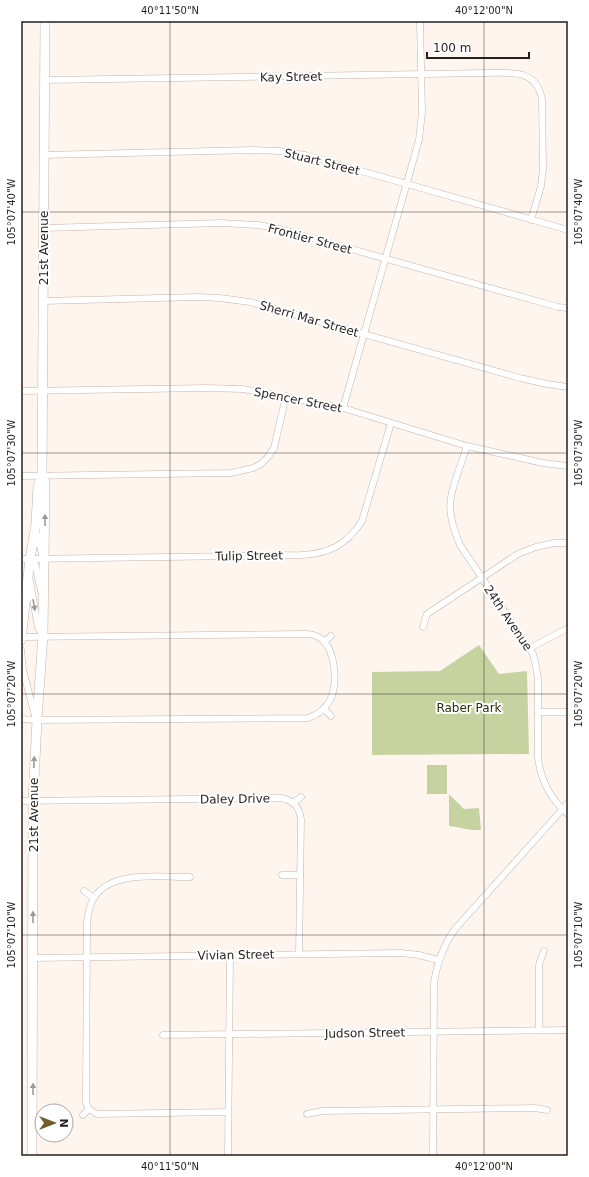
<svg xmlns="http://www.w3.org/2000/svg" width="589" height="1177" font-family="'DejaVu Sans',sans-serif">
  <rect width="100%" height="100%" fill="#fff5ef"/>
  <g fill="#c6d3a1">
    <path d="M 479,645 L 499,674 L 527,671 L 529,754 L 372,755 L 372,672 L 440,671 Z"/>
    <rect x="427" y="765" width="20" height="29"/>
    <path d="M 449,794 L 464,809 L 479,808 L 481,830 C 470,831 460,827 449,826 Z"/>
  </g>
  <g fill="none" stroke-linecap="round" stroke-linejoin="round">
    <g stroke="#c3b4ab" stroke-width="7">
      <g id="street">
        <path d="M 45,80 L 486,73 C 510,73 537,68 542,100 L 543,168 L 541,186 L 531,220"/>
        <path d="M 44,155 L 253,150 L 279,151 L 305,155 L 568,230"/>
        <path d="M 44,228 L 221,223 L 258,225 L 280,229 L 558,307 L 568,308"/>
        <path d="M 43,301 L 198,297 L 220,298 L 250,302 L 520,378 L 547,384 L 568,387"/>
        <path d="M 21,391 L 206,388 L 243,389 L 343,408 L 467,446 L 543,463 L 568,466"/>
        <path d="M 343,408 L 419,140 L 422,112 L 420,21"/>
        <path d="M 467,446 C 462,462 454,481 451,497 C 448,514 454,530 460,545 L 533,654 L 536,666 L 538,679 L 538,758 C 541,781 550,799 568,814"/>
        <path d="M 21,476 L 231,473 L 253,468 L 261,464 L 268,457 L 274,448 L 286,396"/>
        <path d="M 37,534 L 42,554"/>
        <path d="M 21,559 L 301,555 C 328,554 347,545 362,521 L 391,423"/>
        <path d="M 34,559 L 41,591"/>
        <path d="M 30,581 L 38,628 L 43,635"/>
        <path d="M 423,627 L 427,614 L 518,554 L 536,547 L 554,543 L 568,543"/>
        <path d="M 324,642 L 331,636"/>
        <path d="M 530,648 L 568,628"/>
        <path d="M 21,650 L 23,670 L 35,716"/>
        <path d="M 324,709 L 331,716"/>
        <path d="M 538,712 L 568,712"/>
        <path d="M 21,719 L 37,720 L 308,718 C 315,715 319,714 324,708 C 328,704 332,698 333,692 C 337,675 334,643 316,636 C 313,634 309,634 306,634 L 21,637"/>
        <path d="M 21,801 L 282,798 C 294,801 299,807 301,819 L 299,954"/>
        <path d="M 293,803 L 301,797"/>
        <path d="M 282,875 L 300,875"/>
        <path d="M 190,877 C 161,877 110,870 94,898 C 89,905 88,914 87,922 L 86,1103 L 89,1109 L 97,1114 L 228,1112"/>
        <path d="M 84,891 L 94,898"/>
        <path d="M 33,958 L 401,953 L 419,955 L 438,960"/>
        <path d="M 539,1030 L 539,966 L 540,961 L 544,951"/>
        <path d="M 163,1035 L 568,1030"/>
        <path d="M 307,1114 L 322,1111 L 535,1108 L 547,1110"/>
        <path d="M 83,1115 L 89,1109"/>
        <path d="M 228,1156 L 230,955"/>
        <path d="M 433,1156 L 434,983 C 437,962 443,946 455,929 L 568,803"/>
      </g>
    </g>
    <g stroke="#c3b4ab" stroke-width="10">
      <g id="secondary">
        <path d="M 21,640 L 30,559 L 36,524 L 38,486 L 42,476"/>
        <path d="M 32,1156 L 33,801 L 37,720 L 43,635 L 45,483 L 42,476 L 45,21"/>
      </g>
    </g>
    <use href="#street" stroke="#fff" stroke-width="6"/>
    <use href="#secondary" stroke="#fff" stroke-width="9"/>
  </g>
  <defs><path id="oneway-solid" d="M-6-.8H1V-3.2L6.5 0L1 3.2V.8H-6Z"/></defs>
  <g fill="#9d9a99">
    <use href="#oneway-solid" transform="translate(45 520) rotate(-90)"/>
    <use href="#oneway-solid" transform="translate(34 605) rotate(80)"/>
    <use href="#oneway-solid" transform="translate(34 762) rotate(-88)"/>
    <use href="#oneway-solid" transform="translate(33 917) rotate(-90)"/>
    <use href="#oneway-solid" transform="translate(33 1089) rotate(-90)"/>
  </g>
  <path fill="none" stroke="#251f1c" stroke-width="1" stroke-opacity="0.45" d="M 170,21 L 170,1156M 484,21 L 484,1156M 21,212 L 568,212M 21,453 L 568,453M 21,694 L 568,694M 21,935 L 568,935"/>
  <g text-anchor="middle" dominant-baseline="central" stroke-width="4" stroke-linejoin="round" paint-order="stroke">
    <g font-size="12" fill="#251f1c" stroke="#fff">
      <text transform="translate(291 77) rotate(-1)">Kay Street</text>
      <text transform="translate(322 162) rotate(14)">Stuart Street</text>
      <text transform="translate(310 239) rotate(15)">Frontier Street</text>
      <text transform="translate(44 248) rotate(-90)">21st Avenue</text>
      <text transform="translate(309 319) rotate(16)">Sherri Mar Street</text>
      <text transform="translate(298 400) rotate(11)">Spencer Street</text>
      <text transform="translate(249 556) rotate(-1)">Tulip Street</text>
      <text transform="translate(508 618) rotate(56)">24th Avenue</text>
      <text transform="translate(235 799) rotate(-1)">Daley Drive</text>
      <text transform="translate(34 815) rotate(-90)">21st Avenue</text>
      <text transform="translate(236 955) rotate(-1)">Vivian Street</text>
      <text transform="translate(365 1033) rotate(-1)">Judson Street</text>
    </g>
    <g font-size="12" fill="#282f0a" stroke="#fff">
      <text x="469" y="708">Raber Park</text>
    </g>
  </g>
  <rect width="589" height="1177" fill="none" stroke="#ffffff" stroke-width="44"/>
  <g transform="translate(54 1123) rotate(90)"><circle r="19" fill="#ffffff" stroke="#a8a5a4"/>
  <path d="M0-3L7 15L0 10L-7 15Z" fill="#725d2d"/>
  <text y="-6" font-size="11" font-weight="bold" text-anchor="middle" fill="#251f1c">N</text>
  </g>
  <path d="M427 52v6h102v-6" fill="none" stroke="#251f1c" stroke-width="2"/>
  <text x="433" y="52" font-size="12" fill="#251f1c" stroke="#ffffff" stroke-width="3" paint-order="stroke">100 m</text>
  <rect x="22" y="22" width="545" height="1133" fill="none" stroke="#251f1c" stroke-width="1.5"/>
  <g font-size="10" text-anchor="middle" fill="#251f1c">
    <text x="170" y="14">40°11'50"N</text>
    <text x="484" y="14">40°12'00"N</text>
    <text transform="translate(578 212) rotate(-90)" y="4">105°07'40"W</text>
    <text transform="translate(11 212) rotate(-90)" y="4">105°07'40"W</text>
    <text transform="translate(11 453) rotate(-90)" y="4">105°07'30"W</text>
    <text transform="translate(578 453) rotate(-90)" y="4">105°07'30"W</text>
    <text transform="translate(578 694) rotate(-90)" y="4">105°07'20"W</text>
    <text transform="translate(11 694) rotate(-90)" y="4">105°07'20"W</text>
    <text transform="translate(578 935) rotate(-90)" y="4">105°07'10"W</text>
    <text transform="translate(11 935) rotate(-90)" y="4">105°07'10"W</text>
    <text x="170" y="1170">40°11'50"N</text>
    <text x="484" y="1170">40°12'00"N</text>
  </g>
</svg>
